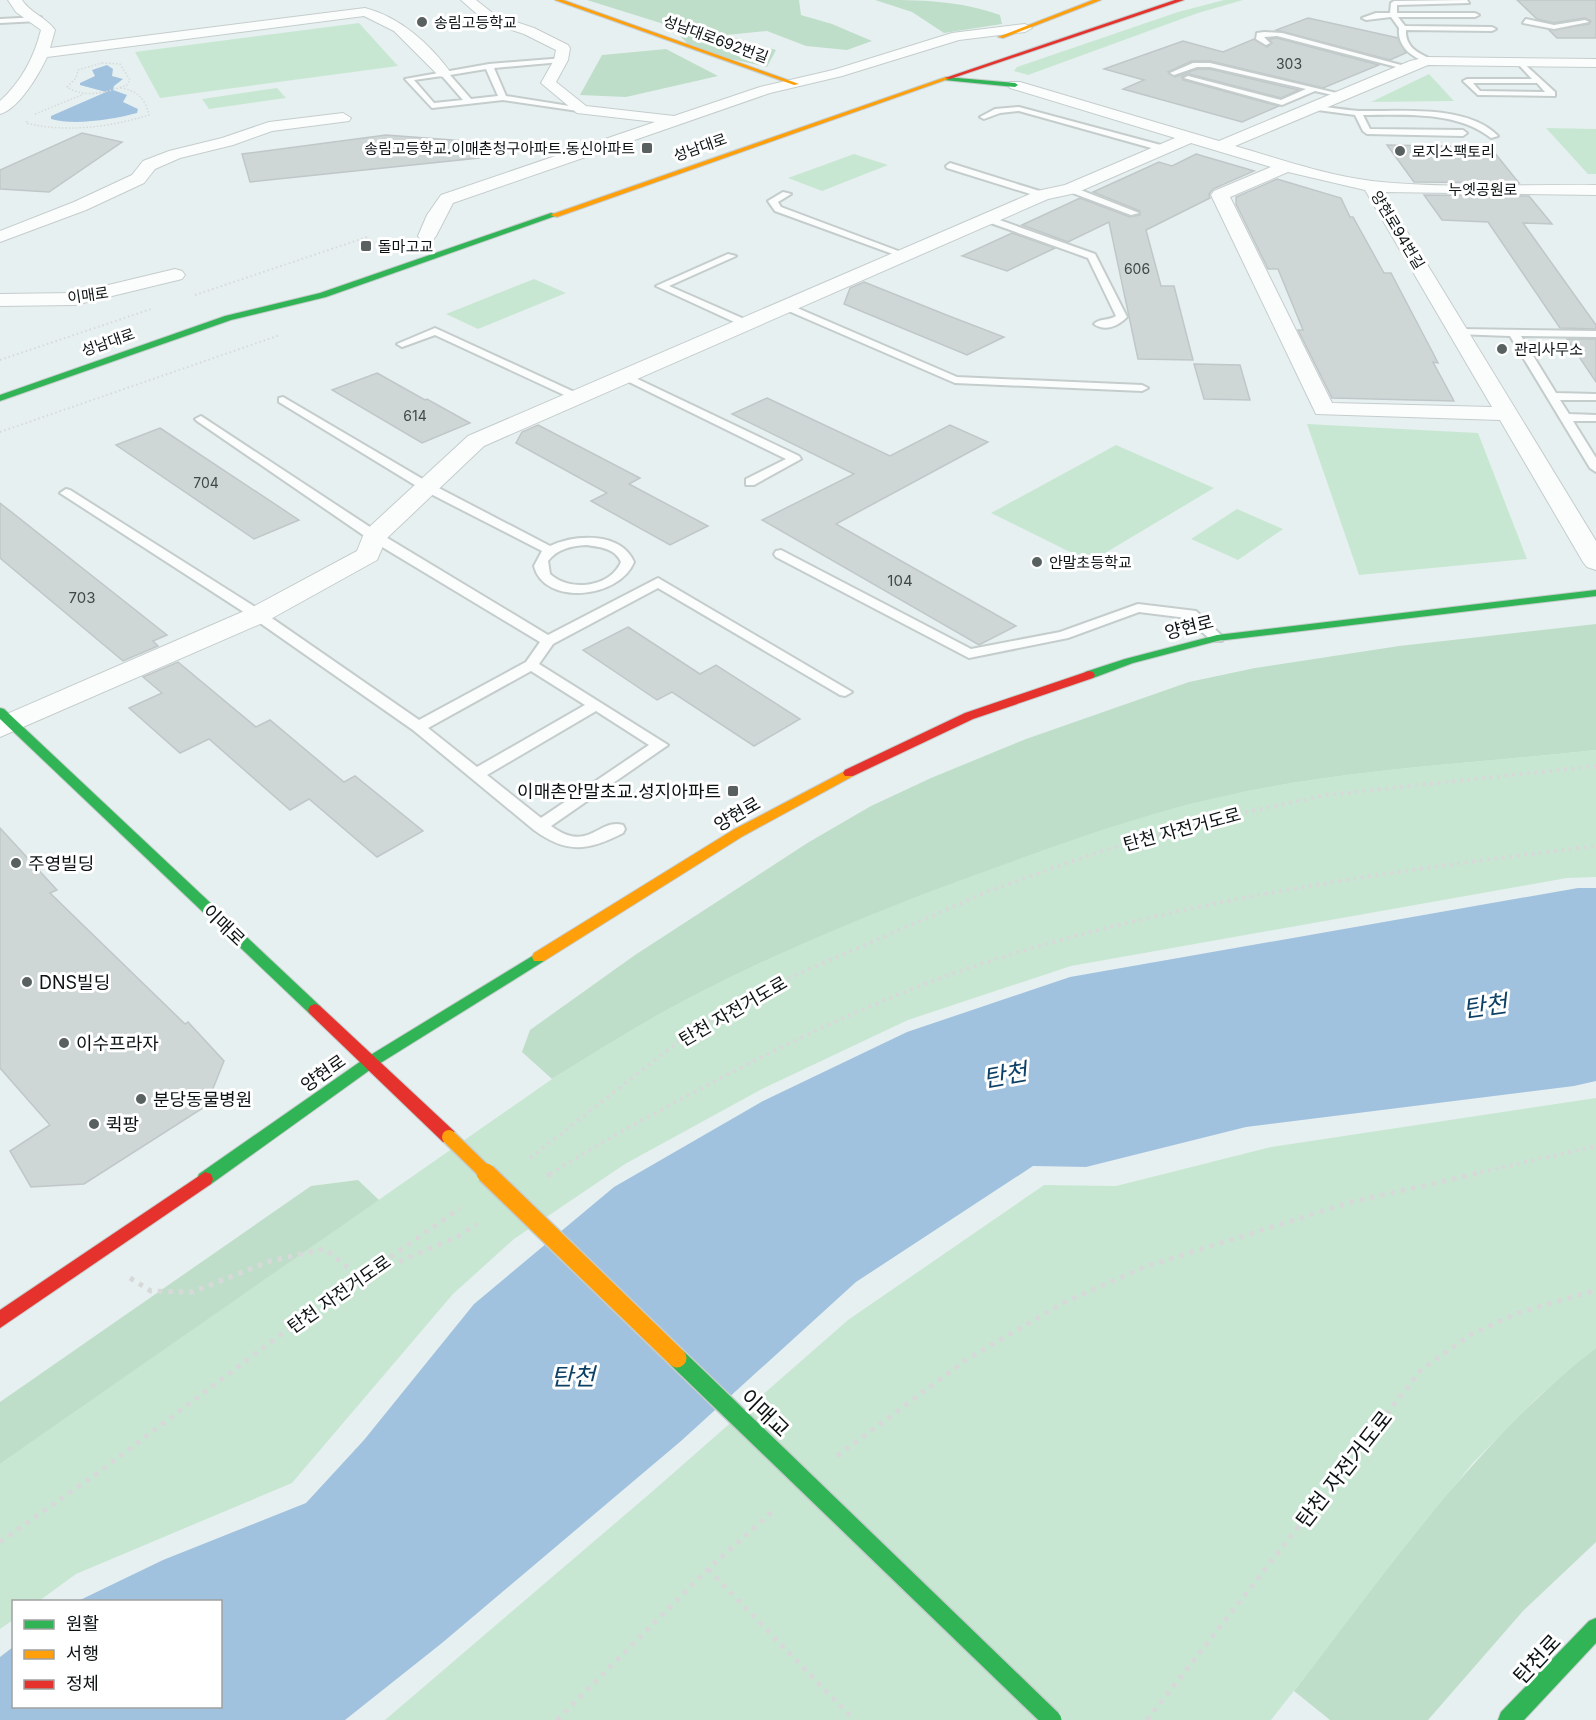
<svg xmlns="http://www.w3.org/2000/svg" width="1596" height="1720" font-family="Inter,'Noto Sans KR',sans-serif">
  <rect width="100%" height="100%" fill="#e7f0f0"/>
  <g fill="#c8e7d3">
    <path d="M 1224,0 L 1243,0 L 1198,13 L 1028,75 L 1014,71 L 1017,67 L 1178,12 Z"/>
    <path d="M 359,23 L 398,66 L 160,98 L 135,52 Z"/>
    <path d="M 1429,74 L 1454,101 L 1371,102 Z"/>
    <path d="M 277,88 L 286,98 L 209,109 L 202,99 Z"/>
    <path d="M 1546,128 L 1596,129 L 1596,174 L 1588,174 Z"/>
    <path d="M 854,154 L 888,165 L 822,191 L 788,178 Z"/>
    <path d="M 534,279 L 566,293 L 478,329 L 446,314 Z"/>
    <path d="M 1307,424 L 1478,433 L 1527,559 L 1359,575 Z"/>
    <path d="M 1116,445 L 1214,488 L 1090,562 L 991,513 Z"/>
    <path d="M 1237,509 L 1283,529 L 1238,560 L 1191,539 Z"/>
    <path d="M 1596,750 L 1596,877 L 1567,878 L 1071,966 L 908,1020 L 762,1089 L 625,1164 L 514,1239 L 453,1294 L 292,1483 L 76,1574 L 39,1601 L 14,1602 L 13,1620 L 0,1629 L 0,1464 L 552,1079 C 601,1049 649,1018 701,992 C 803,940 911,897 1019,859 C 1094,832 1169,806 1248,791 C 1362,768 1480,763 1596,750 Z"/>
    <path d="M 1596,1098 L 1596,1348 L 1537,1398 L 1472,1464 L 1271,1720 L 385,1720 L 654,1490 L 848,1320 L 1044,1185 L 1116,1186 L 1271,1147 Z"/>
  </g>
  <g fill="#bedec9">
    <path d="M 587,0 L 799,0 L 801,15 L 832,24 L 872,41 L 847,50 L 806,46 L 767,31 L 726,35 L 776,50 L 767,67 L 695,51 L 670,26 Z"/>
    <path d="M 875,0 C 922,0 956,0 1000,15 L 1002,24 L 944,33 L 912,12 Z"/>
    <path d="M 666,49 L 718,76 L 626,97 L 580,95 L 602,55 Z"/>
    <path d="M 1596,624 L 1596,750 C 1480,763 1362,768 1248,791 C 1167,807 1091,833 1014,861 C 907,899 801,941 701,992 C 649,1018 601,1049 552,1079 L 522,1052 L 530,1030 L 635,955 L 809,842 L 871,806 L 931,778 L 1026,739 L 1189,682 L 1255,668 L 1399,646 Z"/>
    <path d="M 358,1180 L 379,1200 L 0,1464 L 0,1402 L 311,1186 Z"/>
    <path d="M 1596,1348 L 1596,1542 L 1523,1611 L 1428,1720 L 1330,1720 L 1294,1691 C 1387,1572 1475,1442 1596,1348 Z"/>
  </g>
  <g fill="#a1c2de">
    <path d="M 107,65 L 113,69 L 112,76 L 123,79 L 114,86 L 113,90 L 127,95 L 123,102 L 138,109 L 137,113 C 115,119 74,126 51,119 L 51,116 L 106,92 L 80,85 L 80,83 L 95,76 L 92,70 Z"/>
    <path d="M 1578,888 L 1596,888 L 1596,1081 L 1574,1086 L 1246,1127 L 1086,1167 L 1033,1166 L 856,1282 L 681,1441 L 442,1643 L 345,1720 L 0,1720 L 0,1657 L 13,1647 L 14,1706 L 220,1706 L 220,1602 L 78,1601 L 163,1560 L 306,1503 L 364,1440 L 474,1304 L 614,1187 L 763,1101 L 907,1032 L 1070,977 Z"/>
  </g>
  <g fill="#ced6d6" stroke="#c1c7c8" stroke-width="1.5">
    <path d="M 1517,0 L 1596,0 L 1596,38 L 1557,38 L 1549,30 L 1589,24 L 1591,21 L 1585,18 L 1554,23 L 1537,19 Z"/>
    <path d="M 1308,18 L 1398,38 L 1406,53 L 1390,60 L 1276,30 Z"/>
    <path d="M 1277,38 L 1379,65 L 1323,88 L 1210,61 L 1192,61 L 1168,72 L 1175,77 L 1197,69 L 1210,69 L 1299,90 L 1281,98 L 1189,74 L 1182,77 L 1183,80 L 1279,106 L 1242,122 L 1123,89 L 1144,80 L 1104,69 L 1183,41 L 1223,52 L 1254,39 L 1267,47 L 1272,43 L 1269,39 Z"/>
    <path d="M 82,133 L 122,142 L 49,192 L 0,189 L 0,170 Z"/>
    <path d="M 386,135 L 479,142 L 479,158 L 250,182 L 242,154 Z"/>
    <path d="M 1387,145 L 1490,147 L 1519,183 L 1414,182 Z"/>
    <path d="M 1196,154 L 1254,171 L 1213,189 L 1209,194 L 1210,198 L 1146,230 L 1161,286 L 1174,286 L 1193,360 L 1138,359 L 1109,222 L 1068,242 L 1022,225 L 1080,198 L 1130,217 L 1140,215 L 1140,211 L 1093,192 L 1159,162 L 1172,166 Z"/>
    <path d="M 1277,179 L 1341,198 L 1350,217 L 1353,217 L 1384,273 L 1391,273 L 1433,353 L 1438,363 L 1433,362 L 1454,401 L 1332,398 L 1298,330 L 1303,330 L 1278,269 L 1268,269 L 1236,204 L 1236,197 Z"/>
    <path d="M 1424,195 L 1529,196 L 1552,224 L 1523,223 L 1596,325 L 1596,329 L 1560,328 L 1488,222 L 1442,220 Z"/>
    <path d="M 1012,233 L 1055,248 L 1007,271 L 962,256 Z"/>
    <path d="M 864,282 L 949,316 L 1004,337 L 967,355 L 844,304 L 850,288 Z"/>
    <path d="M 1567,339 L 1596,339 L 1596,382 Z"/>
    <path d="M 1194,364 L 1240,365 L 1250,400 L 1204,399 Z"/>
    <path d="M 377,373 L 425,400 L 427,399 L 470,423 L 422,443 L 332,390 Z"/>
    <path d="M 767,398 L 890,456 L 950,425 L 988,442 L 836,524 L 1016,626 L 979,645 L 762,520 L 854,474 L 732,414 Z"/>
    <path d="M 538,425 L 640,478 L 629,484 L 708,526 L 670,545 L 591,501 L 607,493 L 516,443 L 522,432 Z"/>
    <path d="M 160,428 L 299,520 L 254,539 L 116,445 Z"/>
    <path d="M 0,503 L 167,635 L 153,641 L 158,646 L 123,661 L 0,558 Z"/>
    <path d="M 628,627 L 700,674 L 716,665 L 800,719 L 754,746 L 672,692 L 657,700 L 583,650 Z"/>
    <path d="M 178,662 L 256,727 L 270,720 L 344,782 L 355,776 L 423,831 L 377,857 L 309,799 L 290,810 L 209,739 L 180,753 L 129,708 L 162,693 L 143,677 Z"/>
    <path d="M 0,828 L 57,890 L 50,893 L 185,1024 L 188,1022 L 224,1061 L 206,1106 L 84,1184 L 31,1187 L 10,1151 L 50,1125 L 0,1068 Z"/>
  </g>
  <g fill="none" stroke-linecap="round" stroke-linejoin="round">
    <g stroke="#c5cccc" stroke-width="4">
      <g id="lane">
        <path d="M 1467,0 L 1469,3 L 1397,5 L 1397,13 L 1475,13 L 1479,15 L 1475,17 L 1398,17 L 1405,26 L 1492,27 L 1496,29 L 1492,31 L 1406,30 C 1405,47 1418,53 1431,59 L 1432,61 L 1428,63 C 1412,57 1397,47 1399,28 L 1391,17 L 1366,20 L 1362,18 L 1376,13 L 1390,13 L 1391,3 L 1394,1 Z"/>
        <path d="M 41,17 L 38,21 L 0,23 L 0,19 Z"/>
        <path d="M 1526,19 L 1554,25 L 1585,20 L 1589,22 L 1554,29 L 1523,23 Z"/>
        <path d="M 1264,32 L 1282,33 L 1412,68 L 1408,70 L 1277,36 L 1264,37 L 1270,43 L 1266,45 L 1256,39 L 1257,33 Z"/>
        <path d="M 564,58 L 565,60 L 561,62 L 494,68 L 506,96 L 582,108 L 586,110 L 585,112 L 503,100 L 432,108 L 405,79 L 489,64 ZM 486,69 L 498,96 L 471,99 L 450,75 ZM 442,76 L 463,100 L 434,103 L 414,80 Z"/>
        <path d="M 1521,61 L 1555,92 L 1555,96 L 1478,95 L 1463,81 L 1467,79 L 1532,79 L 1517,63 ZM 1473,83 L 1537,83 L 1545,92 L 1480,91 Z"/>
        <path d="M 1193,63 L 1210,63 L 1345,95 L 1341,97 L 1315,91 L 1282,105 L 1184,78 L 1188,76 L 1281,100 L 1306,89 L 1210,67 L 1197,67 L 1174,75 L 1170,73 Z"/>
        <path d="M 1313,105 C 1328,107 1344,110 1359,111 C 1400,112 1467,104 1498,136 L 1491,138 C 1457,111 1405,115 1363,115 L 1370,129 L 1463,130 L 1467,133 L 1463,136 L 1367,134 L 1363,131 L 1355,115 L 1310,109 L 1310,105 Z"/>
        <path d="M 1019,107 L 1168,147 L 1169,149 L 1162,151 L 1019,111 L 1000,113 L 984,119 L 980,117 L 995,109 Z"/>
        <path d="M 950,163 L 1046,193 L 1048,195 L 1040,197 L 947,168 L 946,166 Z"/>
        <path d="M 1067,187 L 1073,187 L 1139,213 L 1131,215 L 1067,191 Z"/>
        <path d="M 783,192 L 791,194 L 778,202 L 781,207 L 909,255 L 901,257 L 775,211 L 768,201 Z"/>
        <path d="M 985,217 L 991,217 L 1095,254 L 1127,317 C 1118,326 1105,332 1094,324 C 1099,318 1109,321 1116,316 L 1088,258 L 985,221 Z"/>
        <path d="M 728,254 L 736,256 L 669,286 L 751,322 L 751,326 L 743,326 L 656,286 Z"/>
        <path d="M 788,304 L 957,377 L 1142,385 L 1148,388 L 1142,391 L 955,383 L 784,309 L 783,307 Z"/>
        <path d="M 435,328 L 583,396 L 585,398 L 579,401 L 575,400 L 435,335 L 402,347 L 397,344 Z"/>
        <path d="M 1459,329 L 1596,331 L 1596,337 L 1521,336 L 1556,393 L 1596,394 L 1596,400 L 1560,400 L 1569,414 L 1596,415 L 1596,421 L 1573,421 L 1596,458 L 1596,472 L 1590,468 L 1510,336 L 1455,334 L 1454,332 Z"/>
        <path d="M 627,374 L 799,456 L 801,459 L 754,485 L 746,485 L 746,479 L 786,459 L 623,379 L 621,377 Z"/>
        <path d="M 283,397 L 431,484 L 550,546 C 576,534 621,532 634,562 C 619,599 544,606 534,566 L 542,551 L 423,490 L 279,402 L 279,398 ZM 586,545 C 600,547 615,548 621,562 C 610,588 569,592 550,574 L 548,561 C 557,549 571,546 586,545 Z"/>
        <path d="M 201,416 L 379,533 L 548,635 L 658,578 L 852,692 L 845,696 L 840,695 L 658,588 L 553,644 L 539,664 L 668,745 L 551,826 C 589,854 598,818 623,825 L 625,829 L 623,833 C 588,851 567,854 534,830 L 413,730 L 253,618 L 60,493 L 66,489 L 70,490 L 263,612 L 419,720 L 526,662 L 540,642 L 369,539 L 197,421 L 195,419 ZM 531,671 L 585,705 L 477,767 L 428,728 ZM 596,711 L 649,745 L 541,818 L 487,775 Z"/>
        <path d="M 781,550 L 971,649 L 1060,632 L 1138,604 L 1196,611 L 1224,638 L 1222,641 L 1212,641 L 1187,618 L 1139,612 L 1068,638 L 969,658 L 776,557 L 774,554 L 776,551 Z"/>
      </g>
    </g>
    <g stroke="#c5cccc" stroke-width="2">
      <g id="street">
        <path d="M 8,0 L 22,0 C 30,13 46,17 55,30 L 50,48 L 365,8 C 400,17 430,44 451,73 L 444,77 L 439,76 L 394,31 L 364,16 L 47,57 C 39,74 19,109 0,114 L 0,101 C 21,82 34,58 41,30 L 16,12 Z"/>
        <path d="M 461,0 L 476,0 L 495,15 L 534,28 L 568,45 L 570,48 L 568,60 L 556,82 L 586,106 L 674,116 L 760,87 L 833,70 L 952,33 L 1025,24 L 1032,28 L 1025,32 L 959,40 L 842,76 L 770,93 L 453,203 L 436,236 L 433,240 L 421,240 L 418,236 L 427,215 L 441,195 L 655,122 L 577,113 L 541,83 L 554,60 L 556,50 L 524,34 L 485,21 Z"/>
        <path d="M 1428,57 L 1596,59 L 1596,67 L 1428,65 L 1235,146 C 1280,159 1325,175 1372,181 C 1443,189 1524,184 1596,185 L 1596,195 L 1383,192 L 1596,541 L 1596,570 L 1587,567 L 1583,562 L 1500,420 L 1316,414 L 1211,195 L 1214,191 L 1271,167 L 1191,143 L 1076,193 L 1048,199 L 484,446 L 386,539 L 377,560 L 267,621 L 0,737 L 0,717 L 249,609 L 357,551 L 365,531 L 468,436 L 1037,191 L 1065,185 L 1175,138 L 1010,88 L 1008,85 L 1010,82 L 1020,82 L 1219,141 L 1410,61 ZM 1288,172 L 1365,190 L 1492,407 L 1332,403 L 1230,197 Z"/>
        <path d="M 343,113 L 351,118 L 349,121 L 272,131 L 233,145 L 180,158 L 155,169 L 144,183 L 86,210 L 0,242 L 0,231 L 74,202 L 132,175 L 143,161 L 169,151 L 222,138 L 269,122 Z"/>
        <path d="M 175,269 L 182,271 L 185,275 L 182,279 L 75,305 L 0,306 L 0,294 L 75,293 Z"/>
      </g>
    </g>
    <g stroke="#c5cccc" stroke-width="2">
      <g id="fast">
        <path d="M 946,77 L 1015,83 L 1018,85 L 1015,87 L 944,80 Z"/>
        <path d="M 551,213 L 558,215 L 326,297 L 231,320 L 0,401 L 0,395 L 225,316 L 320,293 Z"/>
        <path d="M 1596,590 L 1596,596 L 1217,641 L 1133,663 L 1093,678 L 1085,678 L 1083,675 L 1085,672 L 1125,659 L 1217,635 Z"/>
        <path d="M 0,708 L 4,709 L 320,1006 L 322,1010 L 320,1014 L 310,1014 L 0,719 Z"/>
        <path d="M 539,952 L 544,953 L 546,957 L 544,961 L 374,1067 L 211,1184 L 205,1186 L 199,1184 L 197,1179 L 199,1174 L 364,1059 Z"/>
        <path d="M 1596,1618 L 1596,1643 L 1524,1720 L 1498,1720 L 1501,1712 L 1589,1621 Z"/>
      </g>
    </g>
    <g stroke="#c5cccc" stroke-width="2">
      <g id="slow">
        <path d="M 555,0 L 563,0 L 799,84 L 794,85 Z"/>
        <path d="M 1093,0 L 1101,0 L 1003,38 L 998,37 Z"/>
        <path d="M 946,77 L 951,78 L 557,217 L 550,215 Z"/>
        <path d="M 849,769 L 855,773 L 853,776 L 743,836 L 544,961 L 534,961 L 532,957 L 534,953 L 733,830 Z"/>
      </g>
    </g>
    <g stroke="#c5cccc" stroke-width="2">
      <g id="jam">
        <path d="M 1175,0 L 1184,0 L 950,79 L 945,78 Z"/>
        <path d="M 1089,671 L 1093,672 L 1095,675 L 1093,678 L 973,719 L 853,776 L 845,776 L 843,773 L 845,770 L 965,713 Z"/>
        <path d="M 315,1004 L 320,1006 L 455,1132 L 457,1137 L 455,1142 L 449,1143 L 443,1142 L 310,1014 L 308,1010 L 310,1006 Z"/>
        <path d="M 205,1172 L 211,1174 L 213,1179 L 211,1184 L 0,1328 L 0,1310 Z"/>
      </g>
    </g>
    <g stroke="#d7d9d9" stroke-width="1.5" stroke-dasharray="1.5 2" stroke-linecap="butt">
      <path d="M 102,63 L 120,64 L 130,80 L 127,85 C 108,92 85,99 67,87 L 76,78 L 78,70 Z"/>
      <path d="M 35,114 L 84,94"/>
      <path d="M 27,121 L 26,123 C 65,133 111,127 149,115 C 145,98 137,90 120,88"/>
    </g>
    <g stroke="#d7d9d9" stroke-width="2" stroke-dasharray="1.5 3" stroke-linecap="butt">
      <path d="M 195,295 L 370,236"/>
      <path d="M 0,360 L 151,309"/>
      <path d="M 0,432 L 280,335"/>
    </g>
    <g stroke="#d7d9d9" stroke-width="4" stroke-dasharray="3 4.5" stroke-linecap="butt">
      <path d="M 530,1158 L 683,1038 L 759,991 L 989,891 L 1102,851 L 1214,819 L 1327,795 L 1596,766"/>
      <path d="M 550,1174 C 604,1140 659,1111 715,1081 C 808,1032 905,987 1006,956 C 1197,897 1399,870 1596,846"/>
      <path d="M 1473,1174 L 1596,1146"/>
    </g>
    <g stroke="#d7d9d9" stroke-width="5" stroke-dasharray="4.5 6" stroke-linecap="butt">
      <path d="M 547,1176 L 553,1173"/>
      <path d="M 370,1274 L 459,1236 L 477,1224"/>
      <path d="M 130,1278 L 151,1291 L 193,1292 L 270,1261 L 325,1249 L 361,1278"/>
      <path d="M 837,1456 L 966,1360 L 1063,1303 L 1144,1267 L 1351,1202 L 1480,1173"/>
      <path d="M 0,1542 L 103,1469 L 284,1332 L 460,1208"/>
      <path d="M 708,1569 L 854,1720"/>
      <path d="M 557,1720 L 708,1569 L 774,1510"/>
      <path d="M 1147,1720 L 1421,1370 L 1470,1335 L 1515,1314 L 1596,1290"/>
    </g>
    <use href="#lane" fill="#fbfdfd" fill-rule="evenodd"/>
    <use href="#street" fill="#fbfdfd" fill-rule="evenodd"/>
    <use href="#fast" fill="#30b455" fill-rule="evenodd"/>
    <use href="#slow" fill="#ff9f0a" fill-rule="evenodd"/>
    <use href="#jam" fill="#e5322d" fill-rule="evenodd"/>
    <g stroke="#c5cccc" stroke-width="22" stroke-linecap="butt">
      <path id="fast-bridge" d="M 677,1358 L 1052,1720"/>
    </g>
    <g stroke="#c5cccc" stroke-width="17" stroke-linecap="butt">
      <path id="slow-bridge-far1" d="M 449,1137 L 487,1174"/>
    </g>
    <g stroke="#c5cccc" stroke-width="22" stroke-linecap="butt">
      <path id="slow-bridge" d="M 486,1173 L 677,1358"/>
    </g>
    <use href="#fast-bridge" stroke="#30b455" stroke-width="19"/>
    <use href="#slow-bridge-far1" stroke="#ff9f0a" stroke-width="14"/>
    <use href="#slow-bridge" stroke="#ff9f0a" stroke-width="19"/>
  </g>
  <g fill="#596060" stroke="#fff" stroke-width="2">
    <circle cx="422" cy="22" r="6"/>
    <rect x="641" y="142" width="12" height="12" rx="3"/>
    <circle cx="1400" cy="151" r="6"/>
    <rect x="360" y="240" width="12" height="12" rx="3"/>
    <circle cx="1502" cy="349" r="6"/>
    <circle cx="1037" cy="562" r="6"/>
    <rect x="727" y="785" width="12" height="12" rx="3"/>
    <circle cx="16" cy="863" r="6"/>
    <circle cx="27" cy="982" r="6"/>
    <circle cx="64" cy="1043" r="6"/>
    <circle cx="141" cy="1099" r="6"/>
    <circle cx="94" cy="1124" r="6"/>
  </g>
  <g text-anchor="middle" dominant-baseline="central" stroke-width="6" stroke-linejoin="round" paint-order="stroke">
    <g font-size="14" fill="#404747">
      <text x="1289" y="63">303</text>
      <text x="1137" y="268">606</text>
      <text x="415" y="415">614</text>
      <text x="206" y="482">704</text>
    </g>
    <g font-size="15" fill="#0d1313" stroke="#fff" text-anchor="start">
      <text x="434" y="22">송림고등학교</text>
      <text x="635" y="148" text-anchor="end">송림고등학교.이매촌청구아파트.동신아파트</text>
      <text x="1412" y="151">로지스팩토리</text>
      <text x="378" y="246">돌마고교</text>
      <text x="1514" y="349">관리사무소</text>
      <text x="1049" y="562">안말초등학교</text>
    </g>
    <g font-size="15" fill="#0d1313" stroke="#fff">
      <text transform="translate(716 39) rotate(20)">성남대로692번길</text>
      <text transform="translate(700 147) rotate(-19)">성남대로</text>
      <text x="1483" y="189">누엣공원로</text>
      <text transform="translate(1398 230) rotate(59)">양현로94번길</text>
      <text transform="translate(88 295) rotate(-8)">이매로</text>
      <text transform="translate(108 342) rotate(-19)">성남대로</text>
    </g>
    <g font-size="15" fill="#404747">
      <text x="900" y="580">104</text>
      <text x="82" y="597">703</text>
    </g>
    <g font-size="18" fill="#0d1313" stroke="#fff">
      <text transform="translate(1189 627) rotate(-14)">양현로</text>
      <text transform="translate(737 814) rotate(-30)">양현로</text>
      <text transform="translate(1182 829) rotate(-15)">탄천 자전거도로</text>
      <text transform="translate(224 925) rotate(44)">이매로</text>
      <text transform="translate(733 1011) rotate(-30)">탄천 자전거도로</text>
      <text transform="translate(323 1073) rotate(-35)">양현로</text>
      <text transform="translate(339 1294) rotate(-35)">탄천 자전거도로</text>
    </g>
    <g font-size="18" fill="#0d1313" stroke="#fff" text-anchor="start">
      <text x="721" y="791" text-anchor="end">이매촌안말초교.성지아파트</text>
      <text x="28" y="863">주영빌딩</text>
      <text x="39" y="982">DNS빌딩</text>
      <text x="76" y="1043">이수프라자</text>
      <text x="153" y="1099">분당동물병원</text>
      <text x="106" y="1124">퀵팡</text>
    </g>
    <g font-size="21" fill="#0d1313" stroke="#fff">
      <text transform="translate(765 1413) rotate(44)">이매교</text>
      <text transform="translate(1344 1469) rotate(-52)">탄천 자전거도로</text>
      <text transform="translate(1537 1659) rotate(-47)">탄천로</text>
    </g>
    <g font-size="24" font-style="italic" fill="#0c4066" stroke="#fff">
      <text transform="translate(1485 1006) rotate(-8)">탄천</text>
      <text transform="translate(1005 1075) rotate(-10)">탄천</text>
      <text x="573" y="1376">탄천</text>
    </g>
  </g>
  <rect x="12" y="1600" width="210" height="108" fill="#ffffff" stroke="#9ea1a1" stroke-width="1.5"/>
  <rect x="24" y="1620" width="30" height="9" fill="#30b455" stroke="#9ea1a1" stroke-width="1.5"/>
  <text x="66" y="1630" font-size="18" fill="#0d1313">원활</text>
  <rect x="24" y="1650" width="30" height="9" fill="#ff9f0a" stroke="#9ea1a1" stroke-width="1.5"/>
  <text x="66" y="1660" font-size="18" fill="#0d1313">서행</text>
  <rect x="24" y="1680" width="30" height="9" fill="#e5322d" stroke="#9ea1a1" stroke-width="1.5"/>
  <text x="66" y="1690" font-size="18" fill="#0d1313">정체</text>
</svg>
